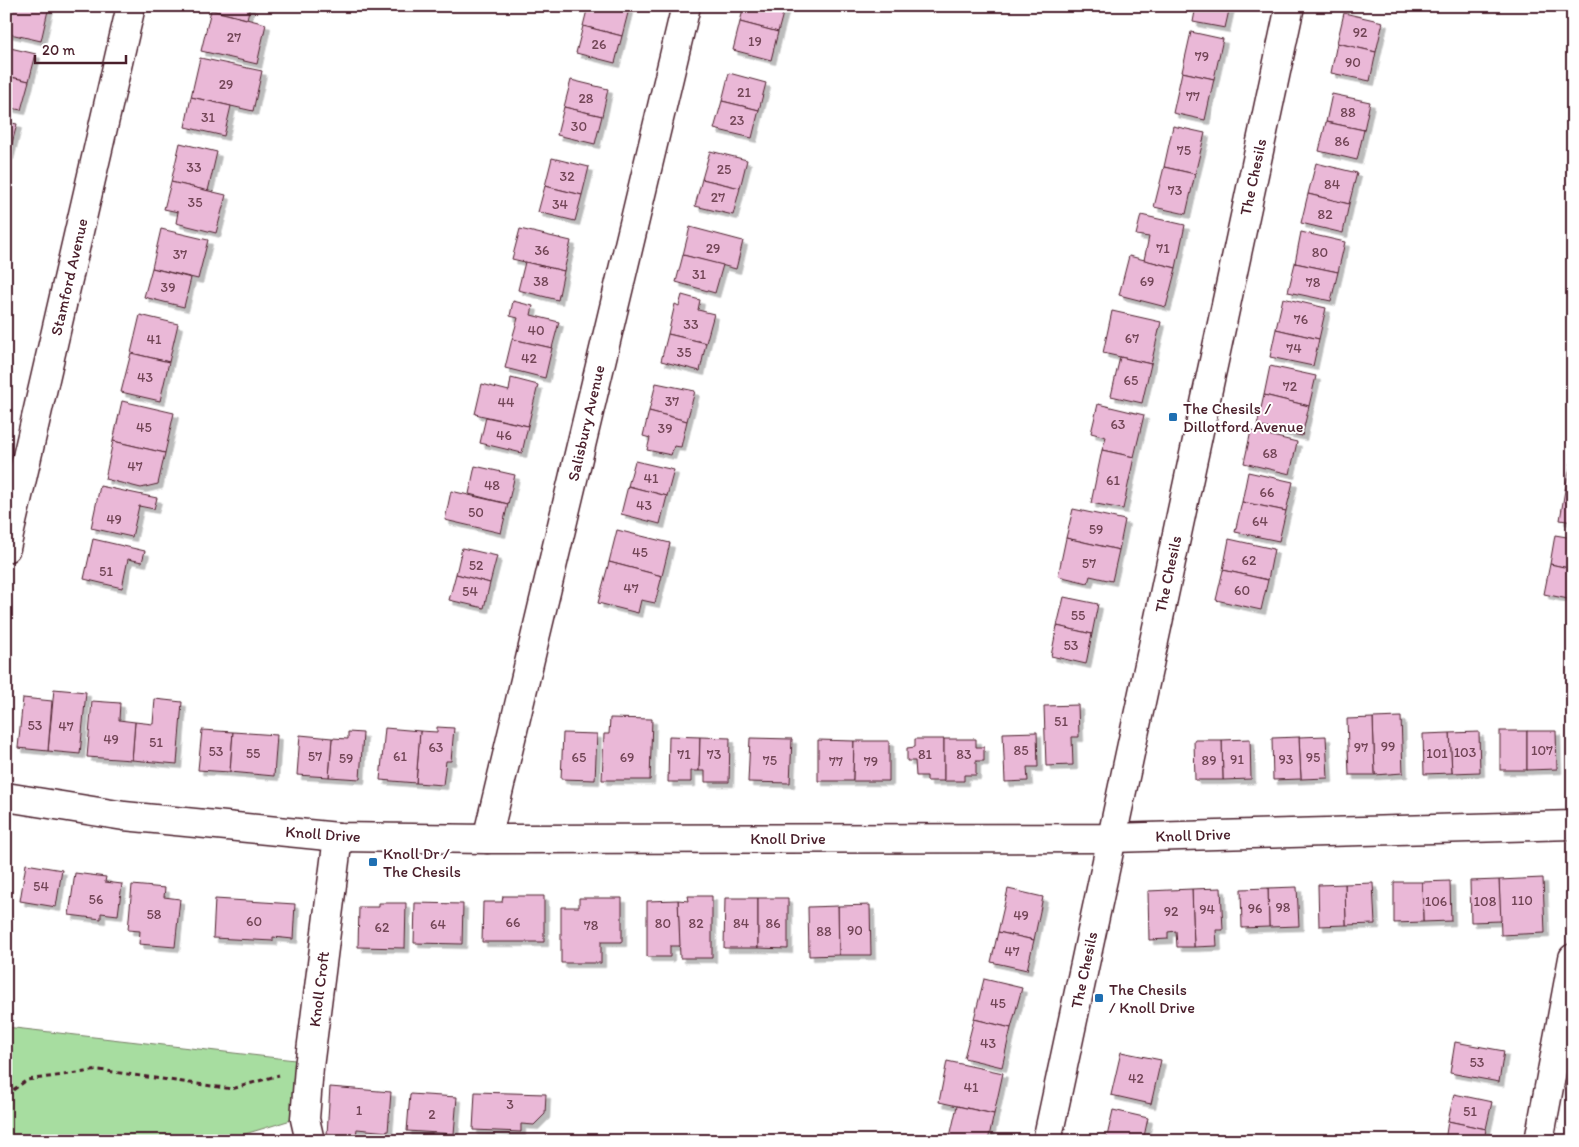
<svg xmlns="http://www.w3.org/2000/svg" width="1579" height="1147" font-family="Itim,sans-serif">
  <defs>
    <filter id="shadow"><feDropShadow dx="4.5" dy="4.5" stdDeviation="0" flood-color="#0004"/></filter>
  </defs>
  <rect width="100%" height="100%" fill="#fff"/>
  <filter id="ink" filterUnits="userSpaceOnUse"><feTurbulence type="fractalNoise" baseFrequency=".02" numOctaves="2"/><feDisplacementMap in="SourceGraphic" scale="10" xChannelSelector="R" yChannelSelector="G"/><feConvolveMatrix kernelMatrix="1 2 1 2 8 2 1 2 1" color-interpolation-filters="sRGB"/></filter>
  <g filter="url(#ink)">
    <path fill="#a7dda0" stroke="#787e66" d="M 6,1027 L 295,1060 L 291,1120 L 222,1141 L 6,1141 Z"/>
    <g fill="#eab8d7" stroke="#4a1f2b" filter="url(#shadow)">
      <path d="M 7,6 L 49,6 L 41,41 L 6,33 Z"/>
      <path d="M 211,6 L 250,6 L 247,19 L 211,10 Z"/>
      <path d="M 588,6 L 619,6 L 629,9 L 622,36 L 583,26 Z"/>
      <path d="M 744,6 L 785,6 L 778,32 L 740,22 Z"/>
      <path d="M 1196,6 L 1230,6 L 1225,28 L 1193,22 Z"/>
      <path d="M 211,10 L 266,24 L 257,64 L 201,51 Z"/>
      <path d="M 1344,13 L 1383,22 L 1376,52 L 1337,43 Z"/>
      <path d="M 740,22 L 778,32 L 771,60 L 733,50 Z"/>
      <path d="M 583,26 L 622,36 L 615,63 L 576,53 Z"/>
      <path d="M 1191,32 L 1223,39 L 1214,79 L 1182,72 Z"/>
      <path d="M 1337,43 L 1376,52 L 1370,81 L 1331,73 Z"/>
      <path d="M 6,47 L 36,54 L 29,81 L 6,76 Z"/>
      <path d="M 200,58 L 262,71 L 253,111 L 191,97 Z"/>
      <path d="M 1182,72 L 1214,79 L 1205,120 L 1173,113 Z"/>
      <path d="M 729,73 L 766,83 L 759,110 L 722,101 Z"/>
      <path d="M 6,76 L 29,81 L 21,110 L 6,107 Z"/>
      <path d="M 571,80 L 608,89 L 602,116 L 564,107 Z"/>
      <path d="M 1332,94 L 1370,102 L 1364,130 L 1326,122 Z"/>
      <path d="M 191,97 L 231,106 L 224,136 L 185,127 Z"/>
      <path d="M 722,101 L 759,110 L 752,138 L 714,129 Z"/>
      <path d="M 564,107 L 602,116 L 595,144 L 557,135 Z"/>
      <path d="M 6,122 L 17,124 L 9,155 L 6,155 Z"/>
      <path d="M 1326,122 L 1364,130 L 1357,160 L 1319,151 Z"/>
      <path d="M 1173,126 L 1205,133 L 1195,174 L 1164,167 Z"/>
      <path d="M 180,143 L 217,152 L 208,191 L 171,182 Z"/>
      <path d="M 710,151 L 747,160 L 740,188 L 702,179 Z"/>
      <path d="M 552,158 L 589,167 L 582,195 L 545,186 Z"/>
      <path d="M 1316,163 L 1357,173 L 1349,204 L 1308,194 Z"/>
      <path d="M 1164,167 L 1195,174 L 1186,214 L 1154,207 Z"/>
      <path d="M 702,179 L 740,188 L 733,215 L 695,206 Z"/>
      <path d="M 171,182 L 226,195 L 216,233 L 176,223 L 178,212 L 164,209 Z"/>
      <path d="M 545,186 L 582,195 L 575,221 L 538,212 Z"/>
      <path d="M 1308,194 L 1349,204 L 1343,233 L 1301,223 Z"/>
      <path d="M 1141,215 L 1185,225 L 1176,268 L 1144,260 L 1149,237 L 1136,235 Z"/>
      <path d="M 690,227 L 743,241 L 736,269 L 683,255 Z"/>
      <path d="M 161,229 L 208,240 L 198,279 L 152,268 Z"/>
      <path d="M 520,229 L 571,241 L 564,271 L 512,259 Z"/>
      <path d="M 1301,232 L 1345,242 L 1338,272 L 1295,263 Z"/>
      <path d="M 683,255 L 723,265 L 715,293 L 676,282 Z"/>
      <path d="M 1129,256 L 1176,268 L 1166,307 L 1119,295 Z"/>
      <path d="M 525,262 L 564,271 L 558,300 L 518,290 Z"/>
      <path d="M 1295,263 L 1338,272 L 1331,301 L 1288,292 Z"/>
      <path d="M 152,268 L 191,278 L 184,307 L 144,297 Z"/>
      <path d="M 682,295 L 700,300 L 698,310 L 714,314 L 706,343 L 668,334 L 675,304 L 679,306 Z"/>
      <path d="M 1283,298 L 1326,308 L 1319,339 L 1276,329 Z"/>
      <path d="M 513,301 L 533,306 L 531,315 L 559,322 L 552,348 L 512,339 L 518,318 L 510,316 Z"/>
      <path d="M 1112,311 L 1161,322 L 1151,364 L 1103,353 Z"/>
      <path d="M 140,315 L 178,324 L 169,362 L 131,353 Z"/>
      <path d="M 1276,329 L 1319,339 L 1313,366 L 1270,357 Z"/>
      <path d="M 668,334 L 706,343 L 700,371 L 661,361 Z"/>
      <path d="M 512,339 L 552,348 L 545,378 L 505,368 Z"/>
      <path d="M 131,353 L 169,362 L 160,401 L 121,392 Z"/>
      <path d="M 1120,357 L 1151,364 L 1142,403 L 1111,396 Z"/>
      <path d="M 1270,366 L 1316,376 L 1309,406 L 1264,395 Z"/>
      <path d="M 511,378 L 538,385 L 528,426 L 475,414 L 482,384 L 509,391 Z"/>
      <path d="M 656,383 L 695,391 L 687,421 L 649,411 Z"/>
      <path d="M 1264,395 L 1309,406 L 1302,436 L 1257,426 Z"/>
      <path d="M 122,401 L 174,413 L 165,453 L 113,441 Z"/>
      <path d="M 1098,404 L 1144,415 L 1134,457 L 1102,450 L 1106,437 L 1091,433 Z"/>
      <path d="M 649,411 L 687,421 L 681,447 L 674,446 L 671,455 L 647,450 L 650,438 L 643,436 Z"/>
      <path d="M 486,417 L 528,426 L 522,453 L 480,443 Z"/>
      <path d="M 1251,431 L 1297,442 L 1290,474 L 1244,463 Z"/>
      <path d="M 113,441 L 165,453 L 158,484 L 141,488 L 105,479 Z"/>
      <path d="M 1102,450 L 1134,457 L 1123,509 L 1091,503 Z"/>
      <path d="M 635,461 L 674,470 L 667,496 L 628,486 Z"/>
      <path d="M 1571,463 L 1573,463 L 1573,491 L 1565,490 Z"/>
      <path d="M 475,466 L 515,475 L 508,504 L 469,494 Z"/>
      <path d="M 1248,472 L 1293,482 L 1286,511 L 1242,502 Z"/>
      <path d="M 100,486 L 157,498 L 154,509 L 139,506 L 132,537 L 91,528 Z"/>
      <path d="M 628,486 L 667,496 L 660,524 L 621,514 Z"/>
      <path d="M 1565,490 L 1573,491 L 1573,522 L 1560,520 Z"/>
      <path d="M 451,491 L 508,504 L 501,533 L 445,520 Z"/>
      <path d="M 1242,502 L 1286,511 L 1279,541 L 1235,532 Z"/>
      <path d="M 1073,509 L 1125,520 L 1119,550 L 1066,538 Z"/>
      <path d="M 617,530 L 670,543 L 662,576 L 609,562 Z"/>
      <path d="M 1555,535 L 1573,538 L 1573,569 L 1550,564 Z"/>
      <path d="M 1066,538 L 1119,550 L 1112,581 L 1090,576 L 1088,583 L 1058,576 Z"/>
      <path d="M 93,539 L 145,551 L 142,562 L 128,559 L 122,588 L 84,579 Z"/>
      <path d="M 1229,539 L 1274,549 L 1268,580 L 1223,570 Z"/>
      <path d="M 462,548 L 497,556 L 490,583 L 456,574 Z"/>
      <path d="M 609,562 L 662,576 L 655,603 L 641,600 L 638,613 L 598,603 Z"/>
      <path d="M 1550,564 L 1573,569 L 1573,600 L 1544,594 Z"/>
      <path d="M 1223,570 L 1268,580 L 1261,610 L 1216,600 Z"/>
      <path d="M 456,574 L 490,583 L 484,608 L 449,600 Z"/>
      <path d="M 1064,597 L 1098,604 L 1092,634 L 1057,626 Z"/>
      <path d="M 1057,626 L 1092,634 L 1086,664 L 1051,656 Z"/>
      <path d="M 54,689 L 86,692 L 80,754 L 48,751 Z"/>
      <path d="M 23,698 L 52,701 L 48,751 L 18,748 Z"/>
      <path d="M 155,699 L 182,702 L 177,764 L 132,760 L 135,722 L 153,724 Z"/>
      <path d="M 92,701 L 120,703 L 119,720 L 135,722 L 132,760 L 87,757 Z"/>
      <path d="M 1078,705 L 1079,737 L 1072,737 L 1073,765 L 1046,766 L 1044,706 Z"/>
      <path d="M 1401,717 L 1403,773 L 1375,775 L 1373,718 Z"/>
      <path d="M 610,718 L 652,719 L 650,780 L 602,780 L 604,734 L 609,734 Z"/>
      <path d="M 1373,718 L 1375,775 L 1349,775 L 1347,719 Z"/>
      <path d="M 437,727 L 454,728 L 451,761 L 446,761 L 443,785 L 416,783 L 420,731 L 437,732 Z"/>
      <path d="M 385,728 L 420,731 L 416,783 L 380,780 Z"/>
      <path d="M 202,730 L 233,732 L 230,772 L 198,770 Z"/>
      <rect x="1500" y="731" width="27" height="39"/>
      <path d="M 1527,731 L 1556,731 L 1557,769 L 1527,770 Z"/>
      <path d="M 233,732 L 277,735 L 274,776 L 230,772 Z"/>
      <path d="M 348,732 L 363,733 L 360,779 L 329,777 L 332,738 L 348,739 Z"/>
      <path d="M 1037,732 L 1038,767 L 1027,767 L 1028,781 L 1005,782 L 1003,733 Z"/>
      <path d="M 1479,732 L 1480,772 L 1452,773 L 1450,733 Z"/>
      <path d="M 563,733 L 597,734 L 595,780 L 561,779 Z"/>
      <path d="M 1450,733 L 1452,773 L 1424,774 L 1423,734 Z"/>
      <path d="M 300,735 L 332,738 L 329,777 L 297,775 Z"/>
      <path d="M 669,736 L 700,737 L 699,771 L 691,771 L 691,782 L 668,782 Z"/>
      <path d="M 1326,736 L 1328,778 L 1301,779 L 1299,737 Z"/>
      <path d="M 700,737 L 730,738 L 729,782 L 705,782 L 705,771 L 699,771 Z"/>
      <path d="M 1299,737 L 1301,779 L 1273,780 L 1272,738 Z"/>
      <path d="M 750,738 L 792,739 L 790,783 L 748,782 Z"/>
      <path d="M 915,739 L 944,739 L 944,781 L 927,781 L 927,776 L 916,776 L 915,761 L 907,761 L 907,748 L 915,747 Z"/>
      <path d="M 944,739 L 976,739 L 976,747 L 984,747 L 984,761 L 976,761 L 976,775 L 964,775 L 964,781 L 944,781 Z"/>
      <path d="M 1250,739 L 1251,779 L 1223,780 L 1222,740 Z"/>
      <path d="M 818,740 L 854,741 L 853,781 L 818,781 Z"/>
      <path d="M 1194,740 L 1222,740 L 1223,780 L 1195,780 Z"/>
      <path d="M 854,741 L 889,741 L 889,781 L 853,781 Z"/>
      <path d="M 26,864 L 62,870 L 56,907 L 20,901 Z"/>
      <path d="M 75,873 L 106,877 L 105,882 L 122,884 L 118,915 L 101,913 L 101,919 L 69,915 Z"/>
      <path d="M 1543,878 L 1545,933 L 1501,935 L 1499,880 Z"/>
      <path d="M 1499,880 L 1501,921 L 1471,922 L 1470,881 Z"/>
      <path d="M 1450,881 L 1451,921 L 1423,922 L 1422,882 Z"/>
      <path d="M 1394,882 L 1422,882 L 1423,922 L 1394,923 Z"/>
      <path d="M 1373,883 L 1375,924 L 1346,925 L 1345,884 Z"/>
      <path d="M 1345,884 L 1346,925 L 1319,926 L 1318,885 Z"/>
      <path d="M 132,885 L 165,888 L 164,897 L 180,899 L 175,947 L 139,944 L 140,931 L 128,930 Z"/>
      <path d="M 1297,887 L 1299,926 L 1269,927 L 1268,888 Z"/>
      <path d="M 1221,888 L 1223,930 L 1216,930 L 1217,946 L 1194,947 L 1192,889 Z"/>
      <path d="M 1268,888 L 1269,927 L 1242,928 L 1241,889 Z"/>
      <path d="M 1008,889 L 1043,897 L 1034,940 L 998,932 Z"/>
      <path d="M 1192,889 L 1194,947 L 1177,947 L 1176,931 L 1168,932 L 1168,939 L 1149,940 L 1148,891 Z"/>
      <path d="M 503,896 L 544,896 L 544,942 L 482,942 L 483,902 L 502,902 Z"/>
      <path d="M 688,896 L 712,896 L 712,958 L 680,958 L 678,900 L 689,901 Z"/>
      <path d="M 579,898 L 622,898 L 622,942 L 601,942 L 601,963 L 561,963 L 561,907 L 579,907 Z"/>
      <path d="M 725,898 L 758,898 L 758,948 L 724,948 Z"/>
      <path d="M 758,898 L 788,898 L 788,949 L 758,948 Z"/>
      <path d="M 215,899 L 295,904 L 293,939 L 273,937 L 273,941 L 213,938 Z"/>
      <path d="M 678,900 L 680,946 L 670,946 L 670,957 L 647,957 L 647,901 Z"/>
      <path d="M 379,903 L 406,903 L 405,948 L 358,947 L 359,907 L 379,907 Z"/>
      <path d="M 415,903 L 463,904 L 462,944 L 414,943 Z"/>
      <path d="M 870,905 L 871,955 L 839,955 L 838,906 Z"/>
      <path d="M 838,906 L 839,955 L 809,956 L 808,907 Z"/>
      <path d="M 998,932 L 1034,940 L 1027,970 L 991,962 Z"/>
      <path d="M 984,979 L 1022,988 L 1011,1028 L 974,1019 Z"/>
      <path d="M 974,1019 L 1011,1028 L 1002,1067 L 964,1058 Z"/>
      <path d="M 1455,1042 L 1504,1051 L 1499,1082 L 1450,1073 Z"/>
      <path d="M 1121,1052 L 1161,1060 L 1151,1104 L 1111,1095 Z"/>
      <path d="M 947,1061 L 1003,1073 L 994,1114 L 939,1102 Z"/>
      <path d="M 330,1087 L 391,1092 L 388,1132 L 357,1129 L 356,1136 L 327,1134 Z"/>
      <path d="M 475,1092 L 546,1094 L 545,1114 L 534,1125 L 521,1124 L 521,1132 L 473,1130 Z"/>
      <path d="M 410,1094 L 457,1097 L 454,1134 L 407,1131 Z"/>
      <path d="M 1454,1094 L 1492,1102 L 1486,1129 L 1448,1121 Z"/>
      <path d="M 957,1106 L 994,1114 L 988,1141 L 949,1141 Z"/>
      <path d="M 1113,1110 L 1148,1118 L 1143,1141 L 1106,1141 Z"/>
      <path d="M 1448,1121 L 1486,1129 L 1484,1141 L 1445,1141 Z"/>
    </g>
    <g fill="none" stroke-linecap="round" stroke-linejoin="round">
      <g stroke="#4a1f2b" stroke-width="31">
        <g id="street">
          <path d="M 6,548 L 131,6"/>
          <path d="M 6,797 L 124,816 L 338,837 L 487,839 L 1112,838 L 1573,825"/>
          <path d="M 487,839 L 686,6"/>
          <path d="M 310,1141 L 305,1119 L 309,1067 L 338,837"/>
          <path d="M 1539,1141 L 1573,958"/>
        </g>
      </g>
      <g stroke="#4a1f2b" stroke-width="31">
        <path id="secondary" d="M 1047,1141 L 1290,6"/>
      </g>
      <path stroke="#4a1f2b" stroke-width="3" stroke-dasharray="5 4" stroke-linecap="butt" d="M 6,1095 L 27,1080 L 99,1070 L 232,1089 L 279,1075"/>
      <use href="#street" stroke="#fff" stroke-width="28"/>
      <use href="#secondary" stroke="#fff" stroke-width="28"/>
    </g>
  </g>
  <g fill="#1f6fb2" stroke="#fff" stroke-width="2">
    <rect x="1168" y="412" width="10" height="10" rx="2.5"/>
    <rect x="368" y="857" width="10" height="10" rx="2.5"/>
    <rect x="1094" y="993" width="10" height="10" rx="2.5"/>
  </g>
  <g text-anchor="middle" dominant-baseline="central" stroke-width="4" stroke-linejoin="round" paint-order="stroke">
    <g font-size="14" fill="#724556">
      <text x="1360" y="32">92</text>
      <text x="234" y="37">27</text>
      <text x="755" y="41">19</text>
      <text x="599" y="44">26</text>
      <text x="1202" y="56">79</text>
      <text x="1353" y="62">90</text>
      <text x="226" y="84">29</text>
      <text x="744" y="92">21</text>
      <text x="1193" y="96">77</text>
      <text x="586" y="98">28</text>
      <text x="1348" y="112">88</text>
      <text x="208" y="117">31</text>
      <text x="737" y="120">23</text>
      <text x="579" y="126">30</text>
      <text x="1342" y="141">86</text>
      <text x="1184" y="150">75</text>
      <text x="194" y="167">33</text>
      <text x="724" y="169">25</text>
      <text x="567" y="176">32</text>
      <text x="1332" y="184">84</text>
      <text x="1175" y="190">73</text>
      <text x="718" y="197">27</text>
      <text x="195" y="202">35</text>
      <text x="560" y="204">34</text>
      <text x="1325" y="214">82</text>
      <text x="713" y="248">29</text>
      <text x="1163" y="248">71</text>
      <text x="542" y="250">36</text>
      <text x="1320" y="252">80</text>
      <text x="180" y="254">37</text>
      <text x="699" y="274">31</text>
      <text x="541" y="281">38</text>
      <text x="1147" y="281">69</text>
      <text x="1313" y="282">78</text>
      <text x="168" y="287">39</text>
      <text x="1301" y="319">76</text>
      <text x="691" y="324">33</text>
      <text x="536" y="330">40</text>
      <text x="1132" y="338">67</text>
      <text x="154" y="339">41</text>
      <text x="1294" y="348">74</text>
      <text x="684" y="352">35</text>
      <text x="529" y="358">42</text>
      <text x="145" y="377">43</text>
      <text x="1131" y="380">65</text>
      <text x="1290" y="386">72</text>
      <text x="672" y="401">37</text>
      <text x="506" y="402">44</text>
      <text x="1118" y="424">63</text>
      <text x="144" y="427">45</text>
      <text x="665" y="428">39</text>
      <text x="504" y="435">46</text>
      <text x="1270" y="453">68</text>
      <text x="135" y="466">47</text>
      <text x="651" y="478">41</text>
      <text x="1113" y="480">61</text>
      <text x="492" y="485">48</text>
      <text x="1267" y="492">66</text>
      <text x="644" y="505">43</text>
      <text x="476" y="512">50</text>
      <text x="114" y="519">49</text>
      <text x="1260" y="521">64</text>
      <text x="1096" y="529">59</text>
      <text x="640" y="552">45</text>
      <text x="1249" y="560">62</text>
      <text x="1089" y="563">57</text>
      <text x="476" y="565">52</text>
      <text x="106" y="571">51</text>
      <text x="631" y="588">47</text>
      <text x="1242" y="590">60</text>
      <text x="470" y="591">54</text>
      <text x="1078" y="615">55</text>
      <text x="1071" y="645">53</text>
      <text x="1061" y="721">51</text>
      <text x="35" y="725">53</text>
      <text x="66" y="726">47</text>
      <text x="111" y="739">49</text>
      <text x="156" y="742">51</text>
      <text x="1388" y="746">99</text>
      <text x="436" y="747">63</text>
      <text x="1361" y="747">97</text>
      <text x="1021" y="750">85</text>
      <text x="1542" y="750">107</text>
      <text x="216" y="751">53</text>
      <text x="1465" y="752">103</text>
      <text x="253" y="753">55</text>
      <text x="1437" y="753">101</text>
      <text x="684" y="754">71</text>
      <text x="714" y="754">73</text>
      <text x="925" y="754">81</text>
      <text x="964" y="754">83</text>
      <text x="315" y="756">57</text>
      <text x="400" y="756">61</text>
      <text x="579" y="757">65</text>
      <text x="627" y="757">69</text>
      <text x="1313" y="757">95</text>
      <text x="346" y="758">59</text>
      <text x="1237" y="759">91</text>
      <text x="1286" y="759">93</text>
      <text x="770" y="760">75</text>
      <text x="1209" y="760">89</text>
      <text x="836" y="761">77</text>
      <text x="871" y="761">79</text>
      <text x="41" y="886">54</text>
      <text x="96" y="899">56</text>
      <text x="1522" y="900">110</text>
      <text x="1436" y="901">106</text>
      <text x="1485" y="901">108</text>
      <text x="1283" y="907">98</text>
      <text x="1255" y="908">96</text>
      <text x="1207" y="909">94</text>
      <text x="1171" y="911">92</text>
      <text x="154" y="914">58</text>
      <text x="1021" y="915">49</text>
      <text x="254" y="921">60</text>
      <text x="513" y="922">66</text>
      <text x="663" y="923">80</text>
      <text x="696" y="923">82</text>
      <text x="741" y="923">84</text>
      <text x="773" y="923">86</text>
      <text x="438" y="924">64</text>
      <text x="591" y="925">78</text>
      <text x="382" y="927">62</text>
      <text x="855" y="930">90</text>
      <text x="824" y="931">88</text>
      <text x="1012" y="951">47</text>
      <text x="998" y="1003">45</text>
      <text x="988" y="1043">43</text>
      <text x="1477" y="1062">53</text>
      <text x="1136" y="1078">42</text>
      <text x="971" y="1087">41</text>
      <text x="510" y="1104">3</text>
      <text x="359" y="1110">1</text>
      <text x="1470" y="1111">51</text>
      <text x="432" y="1114">2</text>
    </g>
    <g font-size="16" fill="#4a1f2b" stroke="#fff">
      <text transform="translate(1253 177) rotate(-78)">The Chesils</text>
      <text transform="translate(69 277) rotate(-77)">Stamford Avenue</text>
      <text transform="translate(586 423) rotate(-77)">Salisbury Avenue</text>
      <text transform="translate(1168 574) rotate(-78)">The Chesils</text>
      <text transform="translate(323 834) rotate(4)">Knoll Drive</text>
      <text transform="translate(1193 835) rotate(-2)">Knoll Drive</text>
      <text x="788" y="838">Knoll Drive</text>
      <text transform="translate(1084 970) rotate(-78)">The Chesils</text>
      <text transform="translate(319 989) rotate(-83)">Knoll Croft</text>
    </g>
    <g font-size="16" fill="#4a1f2b" stroke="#fff" text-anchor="start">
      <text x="1183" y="408">The Chesils /<tspan x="1183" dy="18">Dillotford Avenue</tspan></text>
      <text x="383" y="853">Knoll Dr /<tspan x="383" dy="18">The Chesils</tspan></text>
      <text x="1109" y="989">The Chesils<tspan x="1109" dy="18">/ Knoll Drive</tspan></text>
    </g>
  </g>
  <rect width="1579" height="1147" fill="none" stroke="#fff" stroke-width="25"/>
  <rect x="12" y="12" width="1554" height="1122" fill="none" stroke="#4a1f2b" stroke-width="2" filter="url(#ink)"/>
  <path d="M35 55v8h91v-8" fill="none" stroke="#4a1f2b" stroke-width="2.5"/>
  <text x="42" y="55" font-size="15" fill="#4a1f2b" stroke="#ffffff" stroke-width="4" paint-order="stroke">20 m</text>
</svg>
